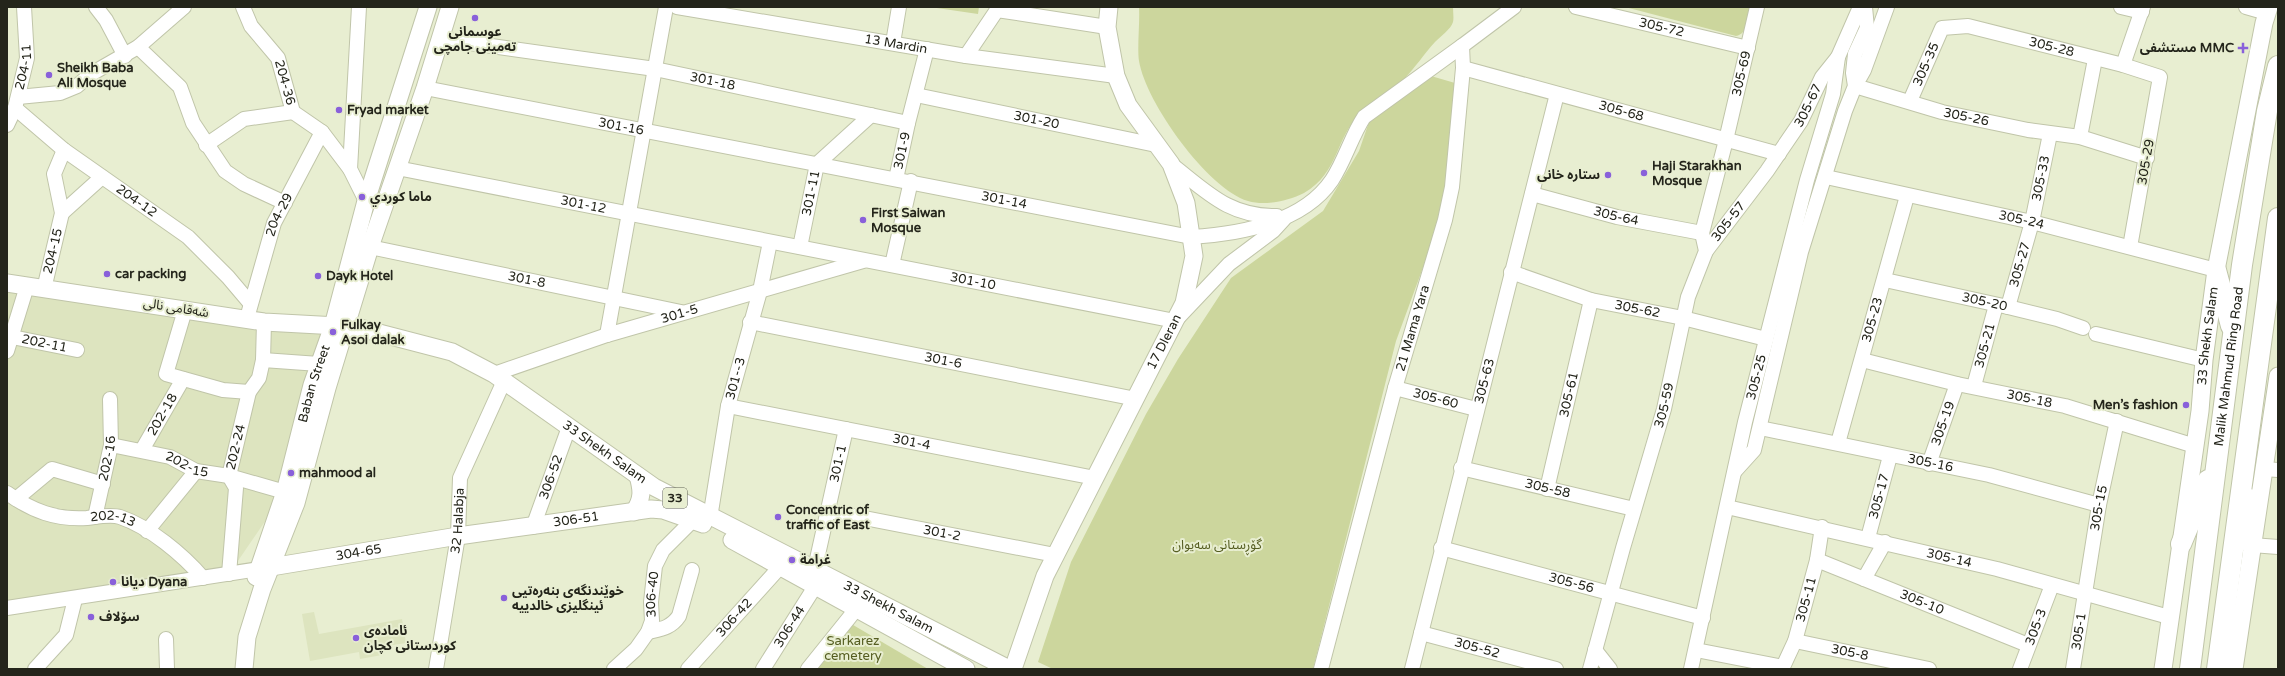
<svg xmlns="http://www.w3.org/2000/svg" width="2285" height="676" font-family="'Varela Round','Noto Sans Arabic',sans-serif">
  <rect width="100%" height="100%" fill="#e8eed1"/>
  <g fill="#dde4bf">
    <path d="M 7,283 L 333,326 L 285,492 L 229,574 L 7,608 Z"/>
    <path d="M 314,612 L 319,634 L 402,619 L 406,643 L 380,647 L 382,655 L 360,659 L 359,652 L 310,661 L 302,614 Z"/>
  </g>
  <g fill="#ccd69d">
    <path d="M 930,7 L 979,7 L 978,14 Z"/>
    <path d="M 1139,7 L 1453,7 C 1453,12 1454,18 1453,22 C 1451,29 1440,37 1435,42 C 1424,54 1415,68 1404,79 C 1391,92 1374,101 1361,113 C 1335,137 1340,172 1304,193 C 1288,201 1265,206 1248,201 C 1208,189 1146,103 1139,61 C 1137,48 1140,23 1139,7 Z"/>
    <path d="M 1625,7 L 1751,7 C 1748,17 1748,34 1736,36 Z"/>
    <path d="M 1431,76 L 1455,83 L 1446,205 L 1396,341 L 1313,669 L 1053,669 L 1038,662 L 1071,562 L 1146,414 L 1178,359 L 1231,278 L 1323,211 L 1359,151 L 1369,122 Z"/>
    <path d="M 848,622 L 928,669 L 812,669 Z"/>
  </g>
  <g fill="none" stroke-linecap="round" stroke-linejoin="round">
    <g stroke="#c0c5a9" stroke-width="16">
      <g id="minor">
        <path d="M 96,7 L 106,20 L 125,56"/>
        <path id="s1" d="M 243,7 L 251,26 L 278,58 L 293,112 L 322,132 L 350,169"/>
        <path d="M 359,7 L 350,169 L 366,201"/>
        <path id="s2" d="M 677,7 L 966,56 L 1116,76"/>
        <path id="s3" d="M 1576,7 L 1748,48"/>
        <path id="s4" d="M 1887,7 L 1864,70 L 1855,86 L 1942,112 L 2028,130 L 2080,137 L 2147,158"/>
        <path d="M 2121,7 L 2142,12"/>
        <path d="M 2246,7 L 2267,13"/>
        <path d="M 997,10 L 1107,27"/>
        <path id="s5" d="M 441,39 L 655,69 L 908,123 L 927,49"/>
        <path d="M 893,43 L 899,7"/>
        <path d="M 138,47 L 180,87 L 193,123 L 225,171 L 244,184 L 285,203"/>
        <path d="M 966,56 L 999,7"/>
        <path d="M 2123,65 L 2143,7"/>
        <path id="s6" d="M 1463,68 L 1779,154"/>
        <path id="s7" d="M 425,88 C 680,139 936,186 1191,237 C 1240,234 1303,223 1332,180 C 1345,160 1351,137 1364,117 L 1462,46"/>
        <path id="s8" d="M 916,95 L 1156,145"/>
        <path d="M 18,97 L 60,93 L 77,86 L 91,74 L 138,47 L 184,7"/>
        <path id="s9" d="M 1910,101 L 1942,28 L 1968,26 L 2123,65 L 2160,77 L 2130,247"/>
        <path id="s10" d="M 15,108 L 64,150 L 188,237 L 228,277 L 250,303"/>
        <path id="s11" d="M 7,125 L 15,108 L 27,58 L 24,7"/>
        <path d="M 2080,137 L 2095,59"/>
        <path d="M 206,145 L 244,119 L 293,112"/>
        <path d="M 1171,164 C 1207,192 1229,217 1277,216"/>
        <path id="s12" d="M 397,168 L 1175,321 L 1229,264 L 1273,231 L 1284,219"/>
        <path id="s13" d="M 1826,177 L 2032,222 L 2216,270"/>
        <path id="s14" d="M 896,179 L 908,123"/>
        <path id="s15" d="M 1532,194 L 1617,217 L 1702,233"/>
        <path d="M 62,213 L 102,177"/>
        <path id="s16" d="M 370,247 L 681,312"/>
        <path id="s17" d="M 800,247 L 817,164 L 871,115"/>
        <path id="s18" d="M 1706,251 L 1767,171 L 1801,121 L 1822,77 L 1838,57 L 1860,7"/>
        <path d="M 892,265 L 911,181"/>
        <path id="s19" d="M 1511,272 L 1591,300 L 1683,318 L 1766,339"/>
        <path id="s20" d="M 1885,280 L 2008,307 L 2057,319 L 2083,328"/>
        <path id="s21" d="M 44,289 L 62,213 L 54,174 L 64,150"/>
        <path id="s22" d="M 2008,307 L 2032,222 L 2050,134"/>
        <path d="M 185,310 L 166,374 L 223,390 L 249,392"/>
        <path id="s23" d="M 249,311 L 274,223 L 322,132"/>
        <path id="s24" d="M 750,322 L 1136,399"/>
        <path d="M 2096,334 L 2204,360"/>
        <path d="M 607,335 L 666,7"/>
        <path id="s25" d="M 12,337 L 77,350"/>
        <path d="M 7,351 L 27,286"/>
        <path d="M 263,360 L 319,364"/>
        <path id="s26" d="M 1862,360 L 1957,384 L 2065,406 L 2195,446"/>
        <path id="s27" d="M 494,374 L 607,335 L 863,261"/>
        <path id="s28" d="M 1974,386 L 1996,305"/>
        <path id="s29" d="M 1395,388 L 1476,409"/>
        <path id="s30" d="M 728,406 L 1095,478"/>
        <path id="s31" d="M 1760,428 L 1989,475 L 2099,505"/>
        <path id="s32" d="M 1838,443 L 1907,196"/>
        <path id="s33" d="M 111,445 L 170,457 L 196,471 L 229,476 L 285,492"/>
        <path id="s34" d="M 142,450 L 183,379"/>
        <path id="s35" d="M 1929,464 L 1957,384"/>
        <path id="s36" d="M 1461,468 L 1634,509"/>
        <path d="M 2264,469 L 2278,470"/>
        <path d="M 1735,471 L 1754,450 L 1801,252 L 1845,111 L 1855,86 L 1853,73 L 1855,54 L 1867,28 L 1865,7"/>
        <path id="s37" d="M 1547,489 L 1591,300"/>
        <path id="s38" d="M 7,493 C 32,511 56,520 87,518 C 96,517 111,514 120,517 C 150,527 183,555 203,578"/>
        <path d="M 16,499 L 52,469 L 103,484"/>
        <path id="s39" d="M 1727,507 L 1997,569 L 2169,617"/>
        <path id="s40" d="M 828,511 L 1055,555"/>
        <path id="s41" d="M 95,517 L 111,445 L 110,399"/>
        <path id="s42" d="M 710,518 L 728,406 L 760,291 L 770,242"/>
        <path id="s43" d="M 533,527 L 569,427"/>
        <path d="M 147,531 L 196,471"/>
        <path id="s44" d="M 1868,538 L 1890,456"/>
        <path d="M 2252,545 L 2278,547"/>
        <path id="s45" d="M 1441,548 L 1703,618"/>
        <path id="s46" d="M 1817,560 L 2028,645"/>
        <path id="s47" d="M 815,568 L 846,429"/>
        <path id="s48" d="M 229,574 L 236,488 L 229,476 L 249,392 L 259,378 L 263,360 L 264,322"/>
        <path d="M 1864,579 L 1885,542"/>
        <path d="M 7,608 L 259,569"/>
        <path d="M 648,632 C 661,629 671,628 679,616 L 692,570"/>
        <path id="s49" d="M 1421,633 L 1556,669"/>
        <path d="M 166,639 L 167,669"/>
        <path id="s50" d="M 1795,641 L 1929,669"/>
        <path d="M 1595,650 L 1610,669"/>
        <path d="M 1696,650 L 1783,667"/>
        <path d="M 35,669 L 66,635 L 75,599"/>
        <path id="s51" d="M 436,669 L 458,536 L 460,478 L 504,381"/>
        <path id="s52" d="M 614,669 L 636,649 L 648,632 L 652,621 L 651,602 L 655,566 L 663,550 L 694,519"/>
        <path id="s53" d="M 688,669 L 780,567"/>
        <path id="s54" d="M 763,669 L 816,585"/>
        <path d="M 808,669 L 857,608"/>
        <path id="s55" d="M 1321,669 L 1395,388 L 1445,220 L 1452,187 L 1463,68 L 1462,46 L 1514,7"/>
        <path id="s56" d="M 1412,669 L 1557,94"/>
        <path id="s57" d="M 1590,669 L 1623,548 L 1664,409 L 1688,297 L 1706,251 L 1702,233 L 1726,140 L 1757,7"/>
        <path id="s58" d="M 1691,669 L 1745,422 L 1807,180 L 1833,94 L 1838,57"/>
        <path id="s59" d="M 1782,669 L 1795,641 L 1817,560 L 1822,527"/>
        <path id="s60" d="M 2020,669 L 2052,585"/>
        <path id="s61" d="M 2073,669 L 2099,505 L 2117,421"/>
      </g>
    </g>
    <g stroke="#c0c5a9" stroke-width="19">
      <g id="major">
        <path id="s62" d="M 7,283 L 264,322 L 356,327 L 452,352 L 494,374 L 654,487 L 1009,669"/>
        <path d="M 634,512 C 643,499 642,490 638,476"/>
        <path d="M 732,540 L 966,669"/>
        <path id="s63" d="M 259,569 L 458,536 L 651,509 L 663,510 L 703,524"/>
        <path id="s64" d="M 256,577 L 285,492 L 312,385 L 333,326 L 366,201 L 428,7"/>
        <path d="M 244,669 L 247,637 L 262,589 L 296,503 L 327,388 L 370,247 L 425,88 L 450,7"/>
        <path id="s65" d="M 1013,669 L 1045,576 L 1184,303 L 1194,256 L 1186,203 L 1171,164 L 1128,105 L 1116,76 L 1107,27 L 1109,7"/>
        <path id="s66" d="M 2163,669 L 2200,411 L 2204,360 L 2216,270 L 2264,23 L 2269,7"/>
        <path d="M 2234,669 L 2278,376"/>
      </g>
    </g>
    <g stroke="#c0c5a9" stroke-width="22">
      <g id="highway">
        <path d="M 2216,270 L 2231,326"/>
        <path d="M 2249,499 L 2252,545"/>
        <path d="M 2181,544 L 2208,480"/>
        <path id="s67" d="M 2190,669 L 2242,265 L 2267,111 L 2278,66"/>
        <path d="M 2217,669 L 2278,218"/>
      </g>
    </g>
    <use href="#minor" stroke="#fff" stroke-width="14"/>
    <use href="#major" stroke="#fff" stroke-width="17"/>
    <use href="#highway" stroke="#fff" stroke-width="20"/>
  </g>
  <g fill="#8960da" stroke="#e8eed1" stroke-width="1.5">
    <circle cx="475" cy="18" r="4"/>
    <path d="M2241 42h4v4h4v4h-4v4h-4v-4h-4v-4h4z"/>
    <circle cx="49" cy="75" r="4"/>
    <circle cx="339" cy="110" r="4"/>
    <circle cx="1644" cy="173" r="4"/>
    <circle cx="1608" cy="175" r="4"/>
    <circle cx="362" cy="197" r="4"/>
    <circle cx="863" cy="220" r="4"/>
    <circle cx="107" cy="274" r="4"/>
    <circle cx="318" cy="276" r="4"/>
    <circle cx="333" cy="332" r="4"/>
    <circle cx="2186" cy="405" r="4"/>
    <circle cx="291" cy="473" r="4"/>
    <circle cx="778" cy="517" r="4"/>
    <circle cx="792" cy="560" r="4"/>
    <circle cx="113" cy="582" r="4"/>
    <circle cx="504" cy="598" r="4"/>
    <circle cx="91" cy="617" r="4"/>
    <circle cx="356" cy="638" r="4"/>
  </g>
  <g text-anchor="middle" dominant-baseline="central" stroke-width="4" stroke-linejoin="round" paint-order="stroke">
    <rect fill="#e8eed1" stroke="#5f6152" stroke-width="1" x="663" y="488" width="24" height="20" rx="3"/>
    <g font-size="12" font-weight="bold" fill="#24251b">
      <text x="675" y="498">33</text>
    </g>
    <g font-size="13" fill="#24251b" stroke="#e8eed1">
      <text stroke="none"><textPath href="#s3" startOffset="88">305-72</textPath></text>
      <text stroke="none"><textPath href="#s2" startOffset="222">13 Mardin</textPath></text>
      <text stroke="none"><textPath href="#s9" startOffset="192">305-28</textPath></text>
      <text stroke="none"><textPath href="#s9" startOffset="40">305-35</textPath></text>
      <text stroke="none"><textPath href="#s11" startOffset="61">204-11</textPath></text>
      <text stroke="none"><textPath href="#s57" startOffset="617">305-69</textPath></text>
      <text stroke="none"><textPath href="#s5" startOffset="275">301-18</textPath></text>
      <text stroke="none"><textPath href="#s1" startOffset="88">204-36</textPath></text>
      <text stroke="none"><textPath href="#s18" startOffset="178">305-67</textPath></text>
      <text stroke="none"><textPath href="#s6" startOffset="164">305-68</textPath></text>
      <text stroke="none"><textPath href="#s4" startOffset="201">305-26</textPath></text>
      <text stroke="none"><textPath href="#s8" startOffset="123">301-20</textPath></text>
      <text stroke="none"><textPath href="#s7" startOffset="200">301-16</textPath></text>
      <text stroke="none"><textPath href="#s14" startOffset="29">301-9</textPath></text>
      <text transform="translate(2146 162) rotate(-80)">305-29</text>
      <text stroke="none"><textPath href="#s22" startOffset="133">305-33</textPath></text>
      <text stroke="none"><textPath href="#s17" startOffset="55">301-11</textPath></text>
      <text stroke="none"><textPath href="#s7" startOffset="590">301-14</textPath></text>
      <text stroke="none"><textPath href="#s10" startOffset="153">204-12</textPath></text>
      <text stroke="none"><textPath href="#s12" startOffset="190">301-12</textPath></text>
      <text stroke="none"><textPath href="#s23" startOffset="101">204-29</textPath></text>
      <text stroke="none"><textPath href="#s15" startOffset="87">305-64</textPath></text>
      <text stroke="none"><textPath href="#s13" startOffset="200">305-24</textPath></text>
      <text stroke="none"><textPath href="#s18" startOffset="37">305-57</textPath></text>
      <text stroke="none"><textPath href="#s21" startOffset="39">204-15</textPath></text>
      <text stroke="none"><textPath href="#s22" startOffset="44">305-27</textPath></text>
      <text stroke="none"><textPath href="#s16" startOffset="160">301-8</textPath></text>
      <text stroke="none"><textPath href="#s12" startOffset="587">301-10</textPath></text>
      <text stroke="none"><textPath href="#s20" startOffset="102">305-20</textPath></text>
      <text transform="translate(176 308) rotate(9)">شەقامی نالی</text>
      <text stroke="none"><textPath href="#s19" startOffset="132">305-62</textPath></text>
      <text stroke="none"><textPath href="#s27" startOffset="195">301-5</textPath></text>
      <text stroke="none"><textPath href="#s32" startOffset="128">305-23</textPath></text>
      <text stroke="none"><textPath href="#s55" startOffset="353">21 Mama Yara</textPath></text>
      <text stroke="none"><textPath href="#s66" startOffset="336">33 Shekh Salam</textPath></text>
      <text stroke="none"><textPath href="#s65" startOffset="361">17 Dleran</textPath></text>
      <text stroke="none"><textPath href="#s25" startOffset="33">202-11</textPath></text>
      <text stroke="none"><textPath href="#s28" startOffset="42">305-21</textPath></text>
      <text stroke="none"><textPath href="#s24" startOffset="197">301-6</textPath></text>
      <text stroke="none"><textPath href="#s67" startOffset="305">Malik Mahmud Ring Road</textPath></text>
      <text stroke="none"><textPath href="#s58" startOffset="299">305-25</textPath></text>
      <text stroke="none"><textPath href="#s42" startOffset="142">301--3</textPath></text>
      <text stroke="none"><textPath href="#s56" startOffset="297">305-63</textPath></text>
      <text stroke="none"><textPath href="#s64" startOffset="202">Baban Street</textPath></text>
      <text stroke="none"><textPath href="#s37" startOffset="97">305-61</textPath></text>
      <text stroke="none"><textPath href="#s29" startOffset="42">305-60</textPath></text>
      <text stroke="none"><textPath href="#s26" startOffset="172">305-18</textPath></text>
      <text stroke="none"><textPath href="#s57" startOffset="274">305-59</textPath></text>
      <text stroke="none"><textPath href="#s34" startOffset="41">202-18</textPath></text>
      <text stroke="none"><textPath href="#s35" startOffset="43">305-19</textPath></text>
      <text stroke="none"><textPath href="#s30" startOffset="187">301-4</textPath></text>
      <text stroke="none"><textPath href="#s48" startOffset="130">202-24</textPath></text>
      <text stroke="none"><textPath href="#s62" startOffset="634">33 Shekh Salam</textPath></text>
      <text stroke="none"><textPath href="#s41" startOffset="60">202-16</textPath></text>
      <text stroke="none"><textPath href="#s33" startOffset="79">202-15</textPath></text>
      <text stroke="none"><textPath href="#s47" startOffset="107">301-1</textPath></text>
      <text stroke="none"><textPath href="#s31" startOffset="174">305-16</textPath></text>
      <text stroke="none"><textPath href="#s43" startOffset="53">306-52</textPath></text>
      <text stroke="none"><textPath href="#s36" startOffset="89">305-58</textPath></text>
      <text stroke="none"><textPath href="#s44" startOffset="43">305-17</textPath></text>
      <text stroke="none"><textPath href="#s61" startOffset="163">305-15</textPath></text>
      <text stroke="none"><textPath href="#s63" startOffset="321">306-51</textPath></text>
      <text stroke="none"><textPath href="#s51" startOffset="150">32 Halabja</textPath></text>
      <text stroke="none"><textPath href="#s38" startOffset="112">202-13</textPath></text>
      <text stroke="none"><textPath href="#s40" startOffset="116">301-2</textPath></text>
      <text stroke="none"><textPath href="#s63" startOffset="101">304-65</textPath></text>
      <text stroke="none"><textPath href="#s39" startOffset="228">305-14</textPath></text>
      <text stroke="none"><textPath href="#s45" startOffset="135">305-56</textPath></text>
      <text stroke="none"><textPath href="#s52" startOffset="89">306-40</textPath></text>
      <text stroke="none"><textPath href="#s59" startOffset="74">305-11</textPath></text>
      <text stroke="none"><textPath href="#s46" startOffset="113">305-10</textPath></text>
      <text stroke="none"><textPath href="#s62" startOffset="958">33 Shekh Salam</textPath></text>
      <text stroke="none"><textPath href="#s53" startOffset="69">306-42</textPath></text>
      <text stroke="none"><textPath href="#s54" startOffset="50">306-44</textPath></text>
      <text stroke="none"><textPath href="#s60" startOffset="45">305-3</textPath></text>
      <text stroke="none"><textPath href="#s61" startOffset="38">305-1</textPath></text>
      <text stroke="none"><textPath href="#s49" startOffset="58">305-52</textPath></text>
      <text stroke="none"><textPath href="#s50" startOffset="56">305-8</textPath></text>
    </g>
    <g font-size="13" font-weight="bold" fill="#24251b" stroke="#e8eed1" text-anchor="start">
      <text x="475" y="32" text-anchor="middle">عوسمانی<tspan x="475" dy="15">تەمینی جامچی</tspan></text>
      <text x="2234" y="48" text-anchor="end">مستشفى MMC</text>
      <text x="57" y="68">Sheikh Baba<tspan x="57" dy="15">Ali Mosque</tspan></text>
      <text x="347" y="110">Fryad market</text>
      <text x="1652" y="166">Haji Starakhan<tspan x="1652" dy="15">Mosque</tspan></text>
      <text x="1600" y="175" text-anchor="end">ستاره خانی</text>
      <text x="370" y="197">ماما كوردي</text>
      <text x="871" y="213">First Saiwan<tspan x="871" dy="15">Mosque</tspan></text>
      <text x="115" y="274">car packing</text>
      <text x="326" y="276">Dayk Hotel</text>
      <text x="341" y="325">Fulkay<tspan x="341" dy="15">Asoi dalak</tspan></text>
      <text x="2178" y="405" text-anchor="end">Men’s fashion</text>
      <text x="299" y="473">mahmood al</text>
      <text x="786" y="510">Concentric of<tspan x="786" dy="15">traffic of East</tspan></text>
      <text x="800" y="560">غرامة</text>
      <text x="121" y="582">دیانا Dyana</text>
      <text x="512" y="591">خوێندنگەی بنەڕەتیی<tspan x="512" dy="15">ئینگلیزی خالدییە</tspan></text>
      <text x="99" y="617">سۆلاف</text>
      <text x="364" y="631">ئامادەی<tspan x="364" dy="15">کوردستانی کچان</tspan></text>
    </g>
    <g font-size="13" fill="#555d21" stroke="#e8eed1">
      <text x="1217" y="545">گۆڕستانی سەیوان</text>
      <text x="853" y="641">Sarkarez<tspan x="853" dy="15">cemetery</tspan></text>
    </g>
  </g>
  <rect width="2285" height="676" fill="none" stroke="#24251b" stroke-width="16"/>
</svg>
